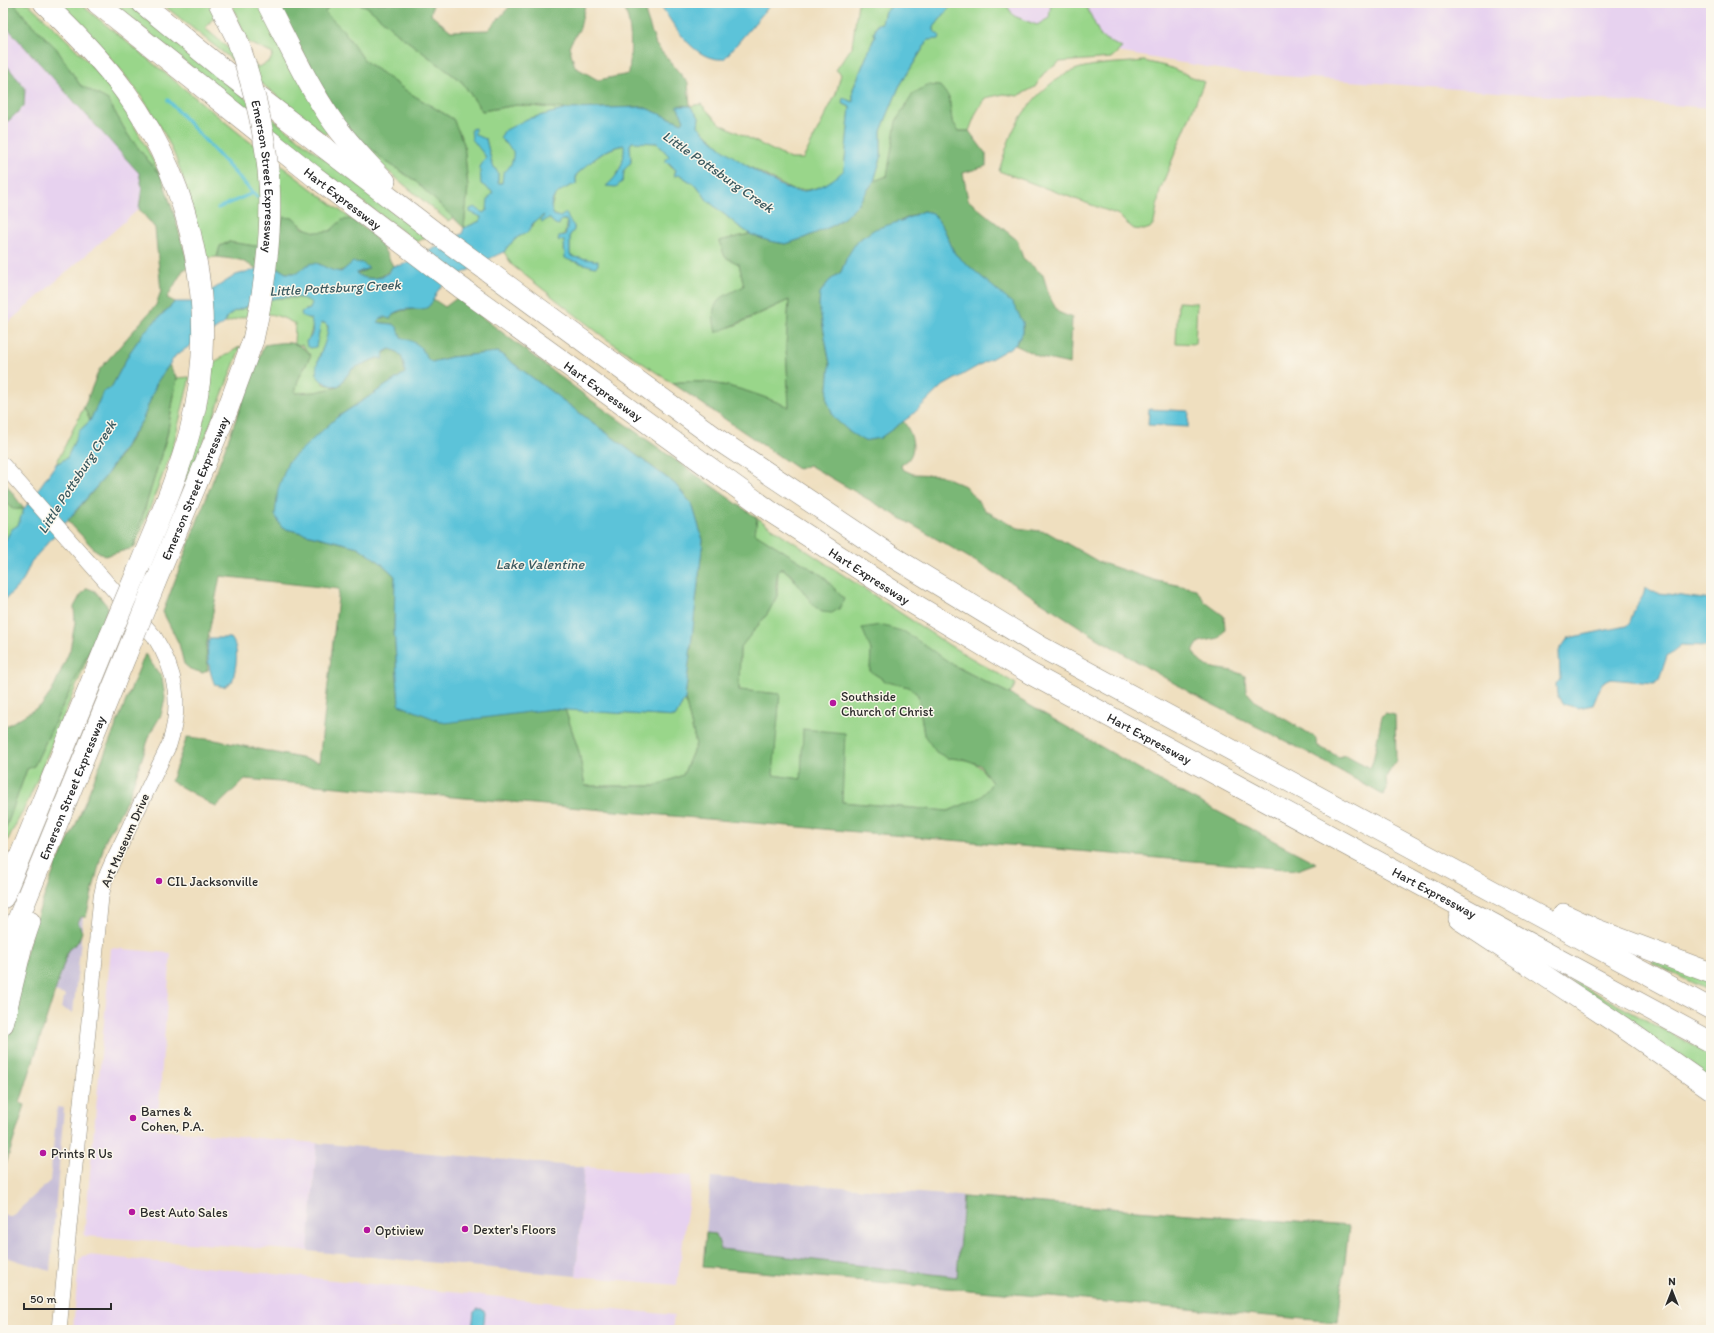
<svg xmlns="http://www.w3.org/2000/svg" width="1714" height="1333" font-family="Itim,sans-serif">
  <rect width="100%" height="100%" fill="#fbf7ec"/>
  <filter id="ink" filterUnits="userSpaceOnUse"><feTurbulence type="fractalNoise" baseFrequency=".025" numOctaves="2"/><feDisplacementMap in="SourceGraphic" scale="8" xChannelSelector="R" yChannelSelector="G"/><feConvolveMatrix kernelMatrix="1 2 1 2 8 2 1 2 1" color-interpolation-filters="sRGB"/></filter>
  <filter id="wash" filterUnits="userSpaceOnUse"><feTurbulence type="fractalNoise" baseFrequency=".012" numOctaves="4" result="noise"/><feDisplacementMap in="SourceGraphic" scale="16" xChannelSelector="R" yChannelSelector="G"/><feGaussianBlur stdDeviation="0.9" result="paint"/><feColorMatrix in="noise" values="0 0 0 0 0 0 0 0 0 0 0 0 0 0 0 0 0 1.4 0 .05"/><feComposite in="paint" operator="in"/></filter>
  <g filter="url(#wash)">
    <rect width="100%" height="100%" fill="#efdfbf"/>
    <g fill="#e7d2ef">
      <path d="M 1005,3 L 1051,3 L 1049,18 L 1037,25 L 1014,16 Z"/>
      <path d="M 1085,3 L 1711,3 L 1711,108 L 1243,73 L 1117,52 L 1122,48 L 1101,38 Z"/>
      <path d="M 3,23 L 139,173 L 142,187 L 139,209 L 3,327 Z"/>
      <path d="M 111,948 L 171,953 L 157,1129 L 317,1143 L 308,1251 L 84,1236 Z"/>
      <path d="M 584,1167 L 692,1176 L 677,1285 L 576,1276 Z"/>
      <path d="M 88,1255 L 674,1315 L 672,1330 L 73,1330 L 79,1261 L 83,1256 Z"/>
    </g>
    <g fill="#c8bfd8">
      <path d="M 81,917 L 83,917 L 80,950 L 73,1013 L 61,1008 L 65,995 L 54,992 L 68,950 L 78,942 L 82,932 L 78,922 Z"/>
      <path d="M 57,1107 L 64,1108 L 50,1271 L 3,1256 L 3,1214 L 11,1217 L 50,1181 Z"/>
      <path d="M 317,1143 L 584,1167 L 576,1276 L 308,1251 Z"/>
      <path d="M 711,1177 L 1349,1226 L 1338,1322 L 703,1267 Z"/>
    </g>
    <g fill="#99d68a" stroke="#62805a">
      <path d="M 14,3 L 28,3 C 56,30 86,56 109,87 C 130,115 146,147 162,178 L 128,135 L 108,100 L 80,85 L 56,48 L 28,21 Z"/>
      <path d="M 57,3 L 79,3 L 246,139 L 351,219 C 339,221 338,228 330,231 C 315,237 303,228 294,218 L 273,242 L 255,246 L 229,242 L 220,246 L 217,257 L 205,258 C 196,223 188,189 175,156 C 149,95 103,48 57,3 Z"/>
      <path d="M 112,3 L 128,3 L 230,86 L 426,237 L 417,242 L 313,165 Z"/>
      <path d="M 161,3 L 209,3 L 216,15 L 205,28 L 243,61 L 259,67 L 270,61 L 273,54 L 248,42 L 231,3 L 262,3 L 328,130 L 326,135 Z"/>
      <path d="M 331,3 L 354,3 L 366,6 L 402,37 L 462,82 L 482,111 L 517,105 L 567,109 L 527,119 L 500,138 L 514,151 L 514,159 L 502,183 L 498,183 L 498,173 L 492,164 L 486,139 L 475,140 C 478,146 483,151 485,156 C 493,170 497,203 483,213 L 478,210 L 481,217 L 480,221 L 464,228 L 468,187 L 464,144 L 453,119 L 408,92 L 365,61 L 343,30 L 325,12 Z"/>
      <path d="M 858,3 L 893,3 L 889,9 L 885,11 L 882,23 L 877,24 L 874,33 L 875,36 L 853,89 L 853,102 L 843,99 L 842,103 L 850,107 L 844,171 L 834,180 L 820,187 L 807,190 L 792,190 L 730,156 L 698,126 L 699,117 L 690,106 L 701,104 L 719,123 L 790,159 L 803,159 L 836,94 L 841,74 L 836,70 L 852,47 Z"/>
      <path d="M 953,3 L 1005,3 L 1014,16 L 1037,25 L 1049,18 L 1051,3 L 1085,3 L 1101,37 L 1122,48 L 1111,58 L 1060,62 L 1044,73 L 1035,87 L 1018,96 L 1004,94 L 985,98 L 976,113 L 969,131 L 959,131 L 952,121 L 949,97 L 891,156 L 887,176 L 874,181 L 881,158 L 881,131 L 899,87 L 934,31 L 934,27 Z"/>
      <path d="M 1144,61 L 1169,67 L 1204,82 L 1160,190 L 1154,223 L 1150,228 L 1144,230 L 1134,229 L 1124,221 L 1119,215 L 999,171 C 1003,158 1007,145 1012,133 C 1025,105 1054,73 1085,67 C 1104,63 1124,63 1144,61 Z"/>
      <path d="M 348,129 L 358,136 L 382,159 L 414,180 L 454,217 L 448,221 L 378,163 Z"/>
      <path d="M 636,141 L 657,143 L 669,156 L 665,161 L 676,170 L 674,174 L 680,175 L 698,187 L 707,200 L 737,225 L 750,234 L 719,241 L 725,257 L 739,264 L 744,286 L 716,332 L 736,325 L 789,300 L 786,346 L 789,407 C 752,392 713,377 672,383 L 605,338 L 512,265 L 504,252 L 508,246 L 518,237 L 528,232 L 538,217 L 544,214 L 555,224 L 561,220 L 566,220 C 569,228 565,235 558,240 L 565,241 L 564,251 L 569,260 L 595,267 L 598,265 L 597,261 L 573,257 L 570,255 L 570,235 L 574,230 L 574,226 C 568,220 557,218 553,213 C 551,211 551,208 552,205 C 554,191 565,187 576,184 L 576,175 C 591,162 604,148 625,145 L 624,160 L 614,180 L 623,181 L 624,170 L 631,162 L 630,145 L 632,142 Z"/>
      <path d="M 275,298 L 306,298 L 312,303 L 310,309 L 305,310 L 307,318 L 311,319 L 313,325 L 309,339 L 318,339 L 319,327 L 321,323 L 325,323 C 336,336 318,349 318,362 C 319,369 322,377 323,384 L 338,387 L 315,392 L 294,393 L 298,380 L 311,355 L 302,345 L 294,344 L 295,324 C 267,308 254,313 225,323 L 227,317 L 233,312 Z"/>
      <path d="M 1178,302 L 1197,303 L 1195,344 L 1176,343 Z"/>
      <path d="M 241,346 L 185,490 L 181,489 L 211,364 Z"/>
      <path d="M 190,377 L 172,451 L 135,546 L 133,548 L 167,436 L 177,378 Z"/>
      <path d="M 84,407 L 90,421 L 79,431 L 67,458 L 56,464 Z"/>
      <path d="M 3,501 L 13,509 L 24,509 L 18,525 L 12,530 L 3,544 Z"/>
      <path d="M 757,518 L 949,645 L 1016,684 L 1010,694 L 955,666 L 871,650 L 870,671 L 887,682 L 909,687 L 918,695 L 924,735 L 947,758 C 974,760 976,760 992,783 L 981,798 L 948,811 L 842,802 L 844,733 L 801,779 L 772,775 L 780,694 L 739,690 L 740,648 L 768,613 L 777,596 L 778,571 L 782,568 C 798,580 806,599 822,612 L 843,599 L 823,576 L 755,533 Z"/>
      <path d="M 101,626 L 29,799 L 3,849 L 3,836 L 27,769 L 34,766 Z"/>
      <path d="M 685,699 L 696,744 L 683,775 L 655,786 L 585,786 L 579,752 L 565,709 L 675,717 Z"/>
      <path d="M 1655,957 L 1711,977 L 1711,992 L 1652,963 Z"/>
      <path d="M 1562,975 L 1711,1055 L 1711,1084 Z"/>
    </g>
    <g fill="#7ab776" stroke="#527150">
      <path d="M 3,3 L 14,3 L 28,21 L 56,48 L 80,85 L 108,100 L 128,135 L 162,178 L 174,214 L 189,267 L 183,270 L 167,298 L 175,302 L 144,332 L 130,352 L 111,388 L 103,393 L 90,421 L 84,407 L 99,370 L 156,305 L 161,291 L 155,228 L 139,209 L 142,187 L 139,173 L 3,23 Z"/>
      <path d="M 275,3 L 331,3 L 325,12 L 343,30 L 365,61 L 408,92 L 453,119 L 464,144 L 468,187 L 464,228 L 414,180 L 382,159 L 358,136 L 348,129 L 336,112 Z"/>
      <path d="M 354,3 L 433,3 L 431,15 L 451,31 L 488,30 L 513,3 L 584,3 L 585,5 L 580,28 L 569,46 L 575,67 L 598,80 L 629,74 C 631,50 633,24 622,3 L 649,3 L 646,15 L 656,45 L 688,83 L 690,106 L 680,105 L 681,114 L 684,120 L 682,123 L 643,107 L 567,109 L 517,105 L 482,111 L 462,82 L 402,37 L 366,6 Z"/>
      <path d="M 3,61 L 25,88 L 24,106 L 3,126 Z"/>
      <path d="M 927,85 L 940,86 L 949,97 L 952,121 L 959,131 L 969,131 L 986,154 L 986,166 L 963,173 L 968,200 L 1017,240 L 1023,258 L 1043,275 L 1050,298 L 1058,312 L 1072,318 L 1070,364 L 1042,358 L 1015,345 L 1023,332 L 1023,322 L 991,286 L 955,254 L 944,229 L 933,213 L 923,211 L 893,224 L 847,257 L 841,272 L 829,281 L 820,293 L 819,305 L 830,364 L 827,400 L 880,438 L 903,421 C 914,435 919,456 901,465 L 902,469 L 913,474 L 940,475 L 965,486 L 986,511 L 1018,528 L 1047,532 L 1099,562 L 1157,581 L 1196,589 L 1205,602 L 1224,616 L 1225,629 L 1219,638 L 1199,642 L 1193,651 C 1204,676 1224,664 1245,676 L 1246,691 L 1256,702 L 1315,737 L 1318,746 L 1339,757 L 1346,755 L 1370,768 L 1373,761 L 1382,716 L 1385,713 L 1395,715 L 1396,761 L 1386,777 L 1387,789 L 1383,795 L 1307,752 L 1196,696 L 1097,638 L 1004,578 L 809,465 L 798,469 L 672,383 C 713,377 752,392 789,407 L 786,346 L 789,300 L 716,333 C 708,300 718,299 744,286 L 739,264 L 725,257 L 719,241 L 750,234 L 769,241 L 786,244 L 804,238 L 832,226 L 845,217 L 858,204 L 874,181 L 887,176 L 896,121 L 913,94 Z"/>
      <path d="M 284,217 L 294,218 L 303,228 L 316,232 L 330,231 L 342,220 L 351,219 C 375,235 379,239 393,266 C 384,279 369,282 355,274 L 366,270 L 347,268 C 323,282 326,248 297,273 L 286,273 L 279,269 L 258,269 L 240,260 L 217,257 L 220,246 L 229,242 L 255,246 L 272,242 Z"/>
      <path d="M 457,298 L 591,400 L 757,518 L 755,533 L 823,576 L 844,599 L 840,608 L 832,613 L 822,612 L 814,606 L 791,575 L 782,568 L 778,571 L 776,585 L 777,596 L 768,613 L 740,648 L 739,690 L 780,694 L 773,775 L 801,779 L 803,729 L 845,733 L 842,802 L 948,811 L 981,797 L 992,783 L 980,765 L 964,759 L 947,758 L 936,752 L 924,735 L 918,695 L 909,687 L 887,682 L 870,671 L 871,650 L 862,628 L 880,625 L 905,632 L 955,666 L 1010,694 L 1169,786 L 1316,863 L 1297,870 L 245,779 L 216,807 L 171,781 L 187,737 L 215,740 L 319,762 L 339,589 L 220,576 L 206,648 L 208,670 L 203,673 L 190,669 L 184,664 L 179,644 L 163,612 L 264,345 C 285,342 295,339 311,355 L 298,380 L 295,393 L 315,392 L 338,387 L 352,369 L 377,358 L 390,349 C 403,353 403,360 405,373 L 336,418 L 282,528 L 358,547 L 381,563 L 395,576 L 394,630 L 399,705 L 565,709 L 579,752 L 585,786 L 655,786 L 683,775 L 696,744 L 685,699 L 703,540 L 692,504 L 675,484 L 498,352 L 451,357 L 432,362 L 425,357 L 422,349 L 401,337 C 396,320 391,325 378,322 L 379,319 L 391,316 L 400,311 L 428,307 L 433,299 L 445,307 Z"/>
      <path d="M 169,365 L 177,378 L 167,435 L 133,548 L 105,556 L 94,549 L 68,521 L 105,477 L 124,450 L 143,419 L 157,382 Z"/>
      <path d="M 3,480 L 24,509 L 13,509 L 3,501 Z"/>
      <path d="M 87,588 L 95,591 L 108,607 L 101,626 L 34,766 L 27,769 L 3,836 L 3,728 L 42,705 L 52,691 L 70,650 L 75,623 L 74,607 L 80,596 Z"/>
      <path d="M 145,654 L 162,678 L 165,698 L 161,715 L 151,732 L 129,796 L 105,841 L 86,917 L 81,917 L 78,922 L 82,932 L 78,942 L 68,950 L 20,1103 L 25,1105 L 3,1173 L 3,1041 L 33,927 L 56,865 L 74,829 Z"/>
      <path d="M 963,1197 L 1349,1226 L 1338,1322 L 703,1267 L 706,1233 L 716,1234 L 721,1249 L 957,1277 Z"/>
    </g>
    <g fill="#5cc3d9" stroke="#447782">
      <path d="M 659,3 L 772,3 L 724,59 C 694,62 674,25 659,3 Z"/>
      <path d="M 893,3 L 953,3 L 934,27 L 934,31 L 940,36 L 939,39 L 928,40 L 899,87 L 881,131 L 881,158 L 874,181 L 858,204 L 845,217 L 832,226 L 804,238 L 786,244 L 769,241 L 750,234 L 737,225 L 707,200 L 698,187 L 680,175 L 674,176 L 676,170 L 669,163 L 664,162 L 669,156 L 657,143 L 632,142 L 630,145 L 631,162 L 624,170 L 623,181 L 616,187 L 606,186 C 619,176 625,162 624,145 C 604,148 591,162 576,175 L 576,184 C 563,188 544,198 554,215 L 560,217 L 566,213 L 569,220 L 574,226 L 574,230 L 570,235 L 570,255 L 573,257 L 598,261 L 598,265 L 595,267 L 569,260 L 565,258 L 564,241 L 558,240 L 559,236 L 565,235 L 568,225 L 566,220 L 561,220 L 559,225 L 555,224 L 549,218 L 543,222 L 541,221 L 544,215 L 533,223 L 528,232 L 518,237 L 508,246 L 504,252 C 499,253 443,283 440,288 C 435,293 434,301 429,306 C 422,314 399,302 390,319 L 384,317 L 379,319 L 378,322 C 392,326 396,319 401,337 C 408,340 417,342 422,349 C 426,355 425,358 432,362 L 451,357 L 498,352 L 675,484 L 692,504 L 703,540 L 685,699 L 675,717 L 552,709 L 445,723 L 399,705 L 394,630 L 395,576 L 381,563 L 358,547 L 282,528 L 275,515 L 278,489 L 288,462 L 336,418 L 405,373 C 403,360 403,353 390,349 L 384,352 L 383,359 L 377,358 L 352,369 L 338,387 C 296,379 328,353 328,326 L 325,323 L 321,323 L 316,347 L 311,348 L 307,346 L 306,341 C 314,337 313,327 311,319 L 302,316 L 301,312 L 310,309 L 312,303 C 292,288 253,304 233,312 L 227,317 L 225,323 L 176,355 L 157,382 L 143,419 L 105,477 L 31,562 L 23,581 L 3,602 L 3,544 L 12,529 L 18,525 L 24,509 L 56,464 L 67,458 L 79,431 L 90,421 L 103,392 L 111,388 L 130,352 L 144,332 L 175,302 L 193,302 L 236,275 L 258,269 L 279,269 L 286,273 L 297,273 C 319,253 317,269 341,272 L 353,262 L 362,263 L 369,268 L 356,273 C 363,280 379,280 387,274 C 389,273 391,268 393,266 L 402,265 L 462,234 L 464,228 L 480,221 L 481,217 L 470,212 L 470,209 L 475,207 L 483,213 L 487,210 L 488,199 L 493,192 L 481,184 L 480,167 L 486,157 L 472,139 L 471,129 L 475,128 L 475,135 L 486,139 L 492,164 L 498,173 L 498,183 L 502,183 L 503,173 C 511,167 514,160 513,151 L 500,138 L 504,131 L 527,119 L 567,109 L 643,107 L 682,123 L 684,120 L 677,106 L 690,106 L 699,117 L 698,126 C 720,149 737,160 764,176 C 772,180 782,187 791,190 C 810,195 831,183 844,170 L 850,107 L 842,103 L 843,98 L 853,102 L 853,89 L 875,36 L 874,33 L 878,24 L 882,23 L 885,11 L 889,9 Z"/>
      <path d="M 923,211 L 933,213 L 944,229 L 955,254 L 1013,304 L 1023,322 L 1023,332 L 1015,345 L 941,387 L 911,416 L 880,438 L 864,441 L 851,433 L 834,418 L 827,400 L 830,364 L 819,305 L 820,293 L 829,281 L 841,272 L 847,257 L 857,241 L 875,229 L 904,220 Z"/>
      <path d="M 1149,409 L 1189,411 L 1188,427 L 1148,425 Z"/>
      <path d="M 1645,588 L 1652,592 L 1711,600 L 1711,644 L 1706,646 L 1681,645 L 1667,656 L 1659,680 L 1654,683 L 1609,679 L 1602,683 L 1593,705 L 1578,708 L 1563,704 L 1557,695 L 1556,684 L 1560,678 L 1559,651 L 1568,638 L 1626,626 C 1632,622 1631,615 1635,609 C 1639,601 1644,597 1645,588 Z"/>
      <path d="M 210,638 L 231,638 C 240,649 236,666 233,679 L 232,682 L 224,687 L 215,685 C 210,675 204,648 210,638 Z"/>
      <path d="M 478,1309 L 482,1309 L 485,1313 L 483,1330 L 472,1330 L 474,1312 Z"/>
    </g>
    <g fill="none" stroke-linecap="round" stroke-linejoin="round">
      <g stroke="#5cc3d9" stroke-width="3.5">
        <path d="M 168,100 L 257,197"/>
        <path d="M 218,208 L 253,193"/>
      </g>
    </g>
  </g>
  <g filter="url(#ink)">
    <g fill="none" stroke-linecap="round" stroke-linejoin="round">
      <g stroke="#8d8575" stroke-width="16">
        <path id="tertiary" d="M 3,465 L 154,636 C 177,672 182,705 169,745 L 112,863 L 105,879 L 101,897 L 59,1330"/>
      </g>
      <g stroke="#8d8575" stroke-width="22">
        <g id="motorway">
          <path d="M 44,3 C 73,31 102,60 126,93 C 195,188 220,317 190,431 C 178,477 158,521 140,565"/>
          <path id="s1" d="M 97,3 L 315,177 L 460,287 L 771,512 L 904,598 L 1031,674 L 1711,1042"/>
          <path d="M 142,3 L 226,72 L 437,234 L 720,441 L 893,557 L 1041,647 L 1711,1009"/>
          <path d="M 219,3 L 237,39"/>
          <path d="M 267,3 C 287,41 305,81 329,116 C 345,140 365,161 385,181"/>
          <path id="s2" d="M 155,583 L 227,411 L 253,340"/>
          <path d="M 3,898 L 110,636"/>
          <path d="M 1563,914 L 1595,929 L 1711,973"/>
          <path d="M 1459,919 L 1624,1028 L 1711,1089"/>
          <path id="s3" d="M 3,956 L 126,655"/>
          <path d="M 3,1024 L 22,945 L 30,922"/>
        </g>
      </g>
      <use href="#tertiary" stroke="#fff" stroke-width="15"/>
      <use href="#motorway" stroke="#fff" stroke-width="21"/>
      <g stroke="#8d8575" stroke-width="22" stroke-linecap="butt">
        <g id="motorway-bridge">
          <path id="s4" d="M 237,39 C 276,149 279,226 253,340"/>
          <path d="M 110,636 L 140,565"/>
          <path d="M 126,655 L 155,583"/>
        </g>
      </g>
      <use href="#motorway-bridge" stroke="#fff" stroke-width="21"/>
    </g>
  </g>
  <g fill="#b5179e" stroke="#fbf7ec" stroke-width="1.5">
    <circle cx="833" cy="703" r="4"/>
    <circle cx="159" cy="881" r="4"/>
    <circle cx="133" cy="1118" r="4"/>
    <circle cx="43" cy="1153" r="4"/>
    <circle cx="132" cy="1212" r="4"/>
    <circle cx="465" cy="1229" r="4"/>
    <circle cx="367" cy="1230" r="4"/>
  </g>
  <g text-anchor="middle" dominant-baseline="central" stroke-width="3" stroke-linejoin="round" paint-order="stroke">
    <g font-size="13" fill="#2b2b2b" stroke="#fbf7ec">
      <text stroke="none"><textPath href="#s4" startOffset="141">Emerson Street Expressway</textPath></text>
      <text stroke="none"><textPath href="#s1" startOffset="314">Hart Expressway</textPath></text>
      <text stroke="none"><textPath href="#s1" startOffset="638">Hart Expressway</textPath></text>
      <text stroke="none"><textPath href="#s2" startOffset="103">Emerson Street Expressway</textPath></text>
      <text stroke="none"><textPath href="#s1" startOffset="962">Hart Expressway</textPath></text>
      <text stroke="none"><textPath href="#s1" startOffset="1286">Hart Expressway</textPath></text>
      <text stroke="none"><textPath href="#s3" startOffset="182">Emerson Street Expressway</textPath></text>
      <text transform="translate(125 840) rotate(-66)">Art Museum Drive</text>
      <text stroke="none"><textPath href="#s1" startOffset="1610">Hart Expressway</textPath></text>
    </g>
    <g font-size="13" fill="#2b2b2b" stroke="#fbf7ec" text-anchor="start">
      <text x="841" y="696">Southside<tspan x="841" dy="15">Church of Christ</tspan></text>
      <text x="167" y="881">CIL Jacksonville</text>
      <text x="141" y="1111">Barnes &amp;<tspan x="141" dy="15">Cohen, P.A.</tspan></text>
      <text x="51" y="1153">Prints R Us</text>
      <text x="140" y="1212">Best Auto Sales</text>
      <text x="473" y="1229">Dexter's Floors</text>
      <text x="375" y="1230">Optiview</text>
    </g>
    <g font-size="14" font-style="italic" fill="#3a595f" stroke="#fbf7ec">
      <text transform="translate(718 172) rotate(35)">Little Pottsburg Creek</text>
      <text transform="translate(335 288) rotate(-3)">Little Pottsburg Creek</text>
      <text transform="translate(77 477) rotate(-57)">Little Pottsburg Creek</text>
      <text x="540" y="564">Lake Valentine</text>
    </g>
  </g>
  <rect width="1714" height="1333" fill="none" stroke="#fbf7ec" stroke-width="16"/>
  <g transform="translate(1672 1291)" stroke="#fbf7ec" stroke-width="3" paint-order="stroke">
  <path d="M0-3L7 15L0 10L-7 15Z" fill="#2b2b2b"/>
  <text y="-6" font-size="11" font-weight="bold" text-anchor="middle" fill="#2b2b2b">N</text>
  </g>
  <path d="M24 1303v6h87v-6" fill="none" stroke="#2b2b2b" stroke-width="2"/>
  <text x="30" y="1303" font-size="12" fill="#2b2b2b" stroke="#fbf7ec" stroke-width="3" paint-order="stroke">50 m</text>
</svg>
